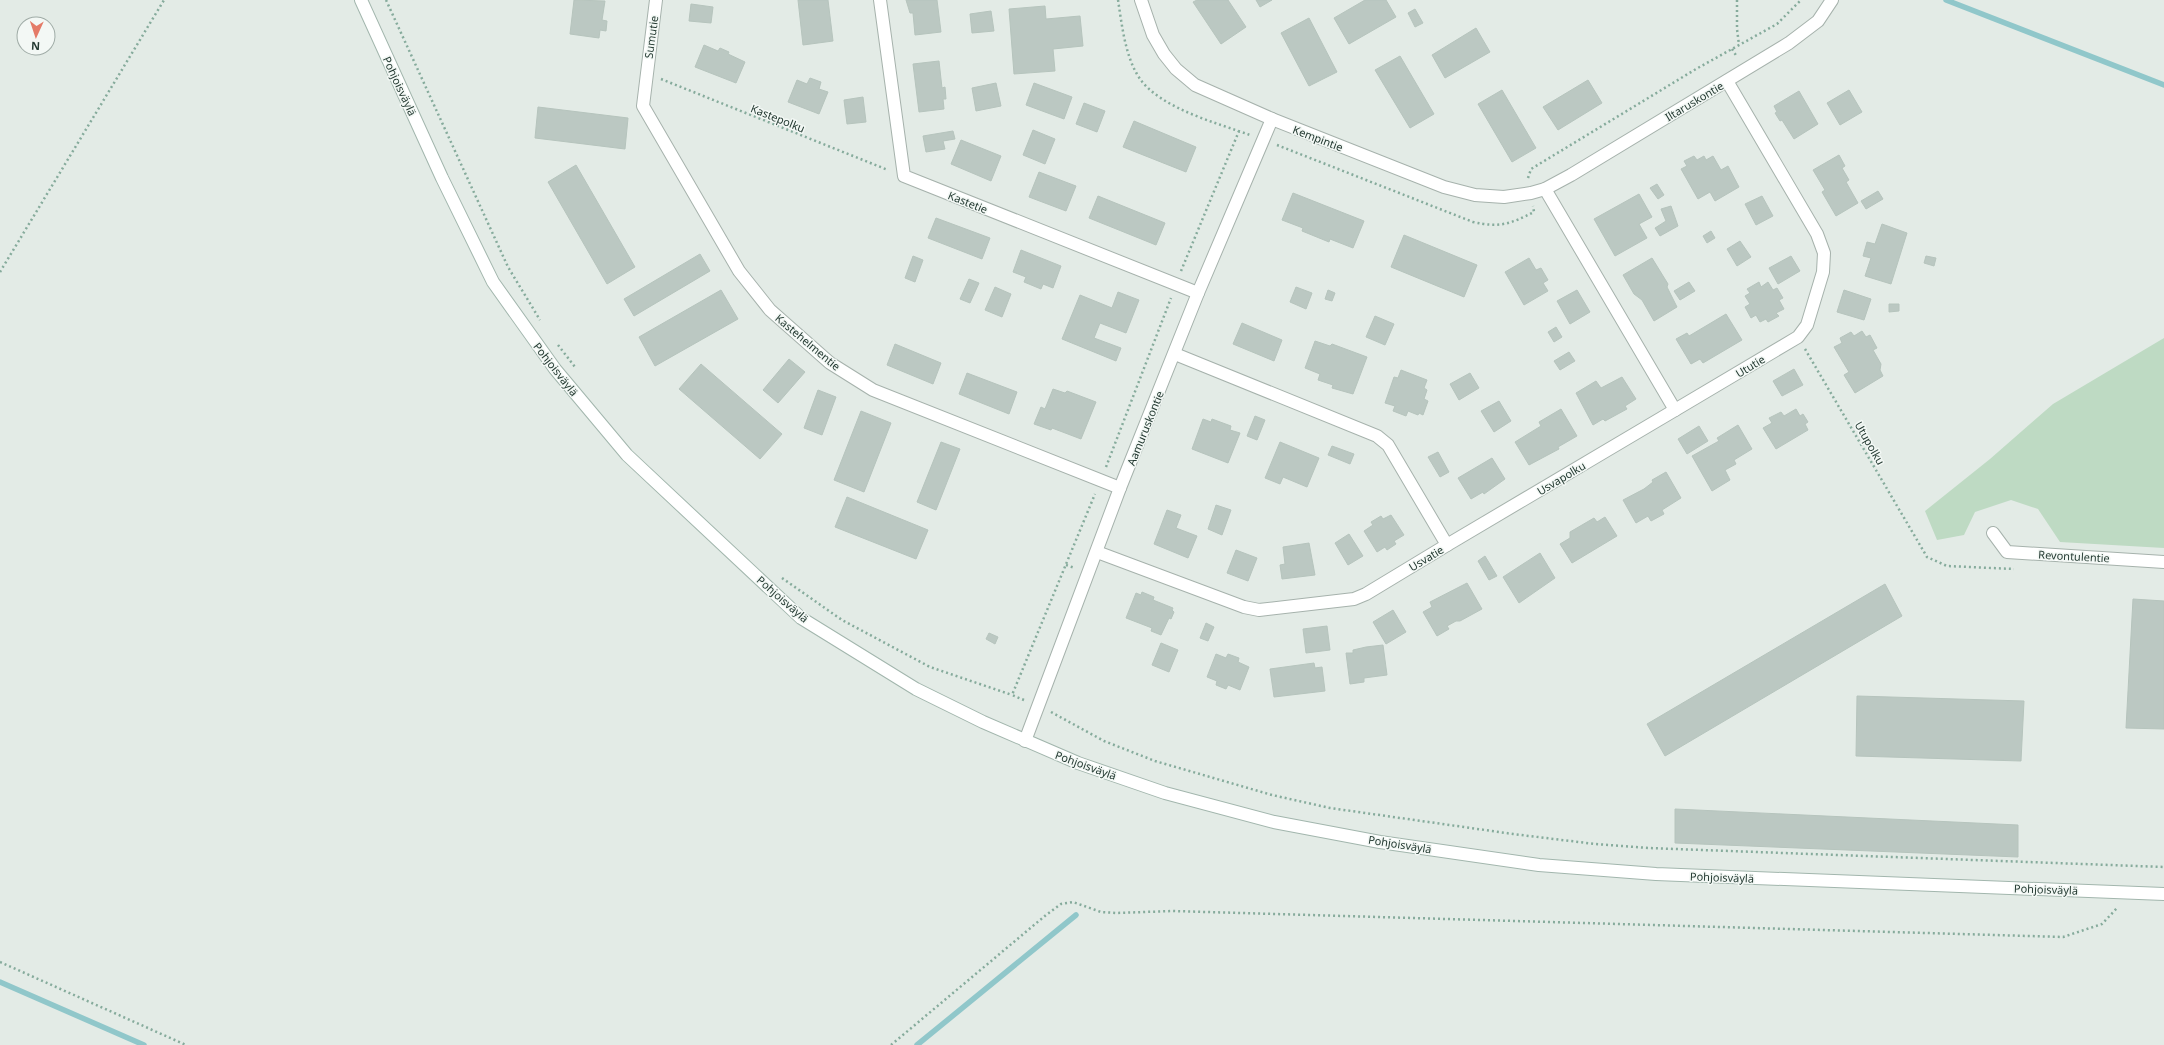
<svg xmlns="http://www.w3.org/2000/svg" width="2164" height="1045" font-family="'Noto Sans',sans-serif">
  <rect width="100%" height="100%" fill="#e3ebe6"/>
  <path fill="#bedac3" d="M 2164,338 L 2164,548 L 2060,542 L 2038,509 L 2011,500 L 1975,512 L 1964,535 L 1937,540 L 1925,511 L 1990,459 L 2053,404 Z"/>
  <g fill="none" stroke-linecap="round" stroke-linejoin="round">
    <g stroke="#90c7ca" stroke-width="5.5">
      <path d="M 1946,0 L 2164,85"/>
      <path d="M 0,982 L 144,1045"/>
      <path d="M 917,1045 L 1076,915"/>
    </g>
  </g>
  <g fill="#bbc8c2" stroke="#b6c4bd">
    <path d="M 574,0 L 605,1 L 602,20 L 607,21 L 606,31 L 600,30 L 599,38 L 570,34 Z"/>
    <path d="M 798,0 L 828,0 L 833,41 L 803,45 Z"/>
    <path d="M 906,0 L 937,0 L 941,32 L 915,35 L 913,13 L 910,13 Z"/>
    <path d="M 1197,0 L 1228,0 L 1246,27 L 1221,44 L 1193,2 Z"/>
    <path d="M 1256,0 L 1272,0 L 1260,7 Z"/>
    <path d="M 1365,0 L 1386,0 L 1396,17 L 1349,44 L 1334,18 Z"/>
    <path d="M 691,4 L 713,7 L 711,23 L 689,21 Z"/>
    <path d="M 1045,6 L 1046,19 L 1080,16 L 1083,46 L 1053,49 L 1055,71 L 1014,74 L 1009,9 Z"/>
    <path d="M 1415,9 L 1423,23 L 1415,27 L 1408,13 Z"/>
    <path d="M 991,11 L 994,31 L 972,33 L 970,14 Z"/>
    <path d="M 1309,18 L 1337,72 L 1309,86 L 1281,33 Z"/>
    <path d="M 1476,28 L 1490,52 L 1445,78 L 1432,55 Z"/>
    <path d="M 704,45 L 718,51 L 720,48 L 729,52 L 728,54 L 745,62 L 736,83 L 695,67 Z"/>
    <path d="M 1400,56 L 1434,114 L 1410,128 L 1375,70 Z"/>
    <path d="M 939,61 L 942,88 L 945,87 L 946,99 L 943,99 L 944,109 L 919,112 L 913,64 Z"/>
    <path d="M 810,78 L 821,82 L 819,89 L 828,92 L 819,114 L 788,102 L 797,80 L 807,84 Z"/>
    <path d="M 1588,80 L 1602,103 L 1558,130 L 1543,107 Z"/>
    <path d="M 996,83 L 1001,106 L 976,111 L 972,88 Z"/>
    <path d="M 1034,83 L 1072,97 L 1064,119 L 1026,105 Z"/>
    <path d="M 1502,90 L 1536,148 L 1512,162 L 1478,104 Z"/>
    <path d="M 1849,90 L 1862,112 L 1840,125 L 1827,103 Z"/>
    <path d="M 1799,91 L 1818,124 L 1794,139 L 1782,120 L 1780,121 L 1775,113 L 1777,112 L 1774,106 Z"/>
    <path d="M 863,97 L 866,122 L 847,124 L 844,100 Z"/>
    <path d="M 1084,103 L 1105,111 L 1097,132 L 1076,124 Z"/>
    <path d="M 538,107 L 628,118 L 625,149 L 535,138 Z"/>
    <path d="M 1134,121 L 1196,147 L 1186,172 L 1123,147 Z"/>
    <path d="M 1033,130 L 1055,139 L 1045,164 L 1023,155 Z"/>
    <path d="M 953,131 L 955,139 L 943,141 L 945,149 L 926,152 L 923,136 Z"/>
    <path d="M 961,140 L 1001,156 L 991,181 L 951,164 Z"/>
    <path d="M 1839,155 L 1845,166 L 1842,168 L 1849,180 L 1846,182 L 1858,203 L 1836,216 L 1822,192 L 1825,190 L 1813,170 Z"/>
    <path d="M 1694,156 L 1697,160 L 1704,156 L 1706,160 L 1713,156 L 1721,170 L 1728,166 L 1739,187 L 1715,201 L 1710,192 L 1698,199 L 1681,169 L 1687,166 L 1684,161 Z"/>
    <path d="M 576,165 L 635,267 L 607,284 L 548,182 Z"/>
    <path d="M 1039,172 L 1076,186 L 1066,211 L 1029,197 Z"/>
    <path d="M 1657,184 L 1664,195 L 1658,199 L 1650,188 Z"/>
    <path d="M 1878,191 L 1883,199 L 1866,209 L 1861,201 Z"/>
    <path d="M 1293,193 L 1364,221 L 1353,248 L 1330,239 L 1329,242 L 1302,231 L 1303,228 L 1282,220 Z"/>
    <path d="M 1639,194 L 1652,217 L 1639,224 L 1647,238 L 1615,256 L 1594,219 Z"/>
    <path d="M 1098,196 L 1165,223 L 1156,245 L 1089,218 Z"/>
    <path d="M 1762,196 L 1773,216 L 1756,225 L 1745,204 Z"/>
    <path d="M 1671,206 L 1678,226 L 1660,236 L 1655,228 L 1666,221 L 1661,209 Z"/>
    <path d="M 936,218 L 990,238 L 982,259 L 928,238 Z"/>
    <path d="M 1882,224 L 1907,233 L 1891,284 L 1865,276 L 1871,258 L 1863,256 L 1867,242 L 1875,244 Z"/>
    <path d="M 1711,231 L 1715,238 L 1707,243 L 1703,236 Z"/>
    <path d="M 1404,235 L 1477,265 L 1464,297 L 1391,267 Z"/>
    <path d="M 1740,241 L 1751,257 L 1737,266 L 1727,249 Z"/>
    <path d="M 1021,250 L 1061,266 L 1053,288 L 1043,284 L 1041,289 L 1024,282 L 1026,277 L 1013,272 Z"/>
    <path d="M 700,254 L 710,271 L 634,316 L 624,299 Z"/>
    <path d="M 913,256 L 923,260 L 915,282 L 905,278 Z"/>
    <path d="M 1791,256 L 1800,271 L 1778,284 L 1769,268 Z"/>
    <path d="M 1926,256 L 1936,258 L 1934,266 L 1924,263 Z"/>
    <path d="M 1529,258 L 1536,270 L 1541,268 L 1548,280 L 1543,283 L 1548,291 L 1524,305 L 1505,272 Z"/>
    <path d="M 1652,258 L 1668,284 L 1667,287 L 1677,307 L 1654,321 L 1642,300 L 1634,294 L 1623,275 Z"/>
    <path d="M 969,279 L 979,283 L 970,303 L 960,299 Z"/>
    <path d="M 1689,282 L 1695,291 L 1680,300 L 1674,291 Z"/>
    <path d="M 1759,282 L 1761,287 L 1768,282 L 1773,290 L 1777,288 L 1783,298 L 1779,300 L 1784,309 L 1776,313 L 1779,316 L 1768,322 L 1766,319 L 1760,322 L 1756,315 L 1751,318 L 1745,307 L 1750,304 L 1745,296 L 1750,293 L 1747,289 Z"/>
    <path d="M 995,287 L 1011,294 L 1002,317 L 985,310 Z"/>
    <path d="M 1296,287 L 1312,293 L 1306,309 L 1290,302 Z"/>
    <path d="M 721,290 L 738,319 L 655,366 L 639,337 Z"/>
    <path d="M 1328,290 L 1335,293 L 1332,301 L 1325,299 Z"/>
    <path d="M 1577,290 L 1590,312 L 1570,324 L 1557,301 Z"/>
    <path d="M 1844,290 L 1871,299 L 1864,320 L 1837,312 Z"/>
    <path d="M 1118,292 L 1139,300 L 1126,333 L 1100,323 L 1094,338 L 1121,348 L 1116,361 L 1062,339 L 1080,295 L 1112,308 Z"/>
    <path d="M 1889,304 L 1899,304 L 1899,311 L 1889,312 Z"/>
    <path d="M 1726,314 L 1742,340 L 1703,363 L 1700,359 L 1691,364 L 1676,339 L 1687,333 L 1689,336 Z"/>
    <path d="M 1375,316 L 1394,324 L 1385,345 L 1366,337 Z"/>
    <path d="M 1242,323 L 1282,340 L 1274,361 L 1233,344 Z"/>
    <path d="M 1556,327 L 1562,337 L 1554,342 L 1548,332 Z"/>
    <path d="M 1862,331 L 1866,337 L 1870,335 L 1877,348 L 1873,350 L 1881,364 L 1880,370 L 1883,376 L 1855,393 L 1844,375 L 1849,372 L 1834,347 L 1842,343 L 1840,338 L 1851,332 L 1854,336 Z"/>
    <path d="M 1315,341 L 1330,346 L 1332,344 L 1367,357 L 1353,394 L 1332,388 L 1333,385 L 1318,380 L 1320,374 L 1305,368 Z"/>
    <path d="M 895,344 L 941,363 L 933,384 L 887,365 Z"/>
    <path d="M 1569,352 L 1575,361 L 1560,370 L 1554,361 Z"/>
    <path d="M 789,359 L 805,372 L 778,403 L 763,390 Z"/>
    <path d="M 701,364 L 782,434 L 760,459 L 679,389 Z"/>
    <path d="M 1794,369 L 1803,385 L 1782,396 L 1773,381 Z"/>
    <path d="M 1401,370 L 1427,380 L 1424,388 L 1427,390 L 1424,399 L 1428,401 L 1423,415 L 1419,413 L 1418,415 L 1408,411 L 1406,416 L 1393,411 L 1395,406 L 1385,403 L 1394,377 L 1398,378 Z"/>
    <path d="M 967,373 L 1017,392 L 1009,414 L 959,394 Z"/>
    <path d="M 1470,373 L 1479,388 L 1459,400 L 1450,384 Z"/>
    <path d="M 1622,377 L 1636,399 L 1625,406 L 1627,409 L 1605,421 L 1603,419 L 1593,425 L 1576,393 L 1596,381 L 1601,388 Z"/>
    <path d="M 1053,389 L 1065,393 L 1067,391 L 1096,402 L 1081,439 L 1052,428 L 1051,430 L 1034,424 L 1041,407 L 1045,409 Z"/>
    <path d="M 818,390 L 836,397 L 822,435 L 804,428 Z"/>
    <path d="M 1499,401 L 1511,421 L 1494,432 L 1481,411 Z"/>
    <path d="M 1561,409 L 1577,436 L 1558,447 L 1559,449 L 1529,465 L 1515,442 L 1541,426 L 1539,422 Z"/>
    <path d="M 1796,409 L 1800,416 L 1803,414 L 1808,422 L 1805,424 L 1808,430 L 1776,449 L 1763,428 L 1772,423 L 1769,418 L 1781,412 L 1784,416 Z"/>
    <path d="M 861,411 L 891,423 L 864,492 L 834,480 Z"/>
    <path d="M 1255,416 L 1265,420 L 1257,440 L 1247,436 Z"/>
    <path d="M 1203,419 L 1211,422 L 1212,419 L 1231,426 L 1230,430 L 1240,433 L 1228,463 L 1192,449 Z"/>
    <path d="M 1738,425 L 1752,449 L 1734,460 L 1736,464 L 1725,470 L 1730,480 L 1712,491 L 1692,456 L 1719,441 L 1717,438 Z"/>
    <path d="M 1699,426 L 1708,441 L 1687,454 L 1678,439 Z"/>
    <path d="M 941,442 L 960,449 L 936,510 L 917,502 Z"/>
    <path d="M 1280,442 L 1319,458 L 1307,487 L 1283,477 L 1280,484 L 1265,478 Z"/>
    <path d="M 1332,446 L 1354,454 L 1350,464 L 1328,455 Z"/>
    <path d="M 1438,452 L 1449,472 L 1440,477 L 1428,457 Z"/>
    <path d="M 1492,458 L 1505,479 L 1484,494 L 1483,492 L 1471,499 L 1458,478 Z"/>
    <path d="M 1666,472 L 1681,498 L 1662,510 L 1664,514 L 1651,521 L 1648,516 L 1636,523 L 1623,500 L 1644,489 L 1653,482 L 1652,480 Z"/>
    <path d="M 847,497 L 928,530 L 916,559 L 835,527 Z"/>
    <path d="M 1216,505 L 1231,510 L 1222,535 L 1208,529 Z"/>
    <path d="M 1167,510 L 1181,515 L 1176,528 L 1197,536 L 1188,558 L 1154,544 Z"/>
    <path d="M 1391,515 L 1404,535 L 1394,541 L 1396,544 L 1387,550 L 1385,547 L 1377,552 L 1364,531 L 1373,525 L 1371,522 L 1381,516 L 1383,519 Z"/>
    <path d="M 1605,517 L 1617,536 L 1572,563 L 1560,544 L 1570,538 L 1570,532 L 1594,518 L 1597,522 Z"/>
    <path d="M 1349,534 L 1363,556 L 1348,565 L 1335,543 Z"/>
    <path d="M 1309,543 L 1315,575 L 1282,579 L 1280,565 L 1285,564 L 1283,547 Z"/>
    <path d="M 1236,550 L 1257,558 L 1248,581 L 1227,573 Z"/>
    <path d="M 1540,553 L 1555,578 L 1519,603 L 1503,577 Z"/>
    <path d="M 1485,556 L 1497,576 L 1489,580 L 1478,561 Z"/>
    <path d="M 1467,583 L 1482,609 L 1460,621 L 1456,621 L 1447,626 L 1449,629 L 1437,636 L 1423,612 L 1432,607 L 1430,602 Z"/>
    <path d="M 1885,584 L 1902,616 L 1665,756 L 1647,724 Z"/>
    <path d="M 1142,592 L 1154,597 L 1153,600 L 1173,608 L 1172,610 L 1174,612 L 1171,619 L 1169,618 L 1161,635 L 1151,631 L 1152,628 L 1126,618 L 1136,593 L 1141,595 Z"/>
    <path d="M 2133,599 L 2164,601 L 2164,729 L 2126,728 Z"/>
    <path d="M 1393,610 L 1406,632 L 1386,644 L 1373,622 Z"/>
    <path d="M 1206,623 L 1214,627 L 1208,641 L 1200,638 Z"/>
    <path d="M 1327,626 L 1330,650 L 1306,653 L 1303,629 Z"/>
    <path d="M 989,633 L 998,637 L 995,644 L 986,639 Z"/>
    <path d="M 1161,643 L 1178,650 L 1169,672 L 1152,665 Z"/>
    <path d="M 1383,645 L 1387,675 L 1364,678 L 1364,682 L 1350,684 L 1346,653 L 1353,653 L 1353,650 L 1366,647 Z"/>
    <path d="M 1216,654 L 1226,658 L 1228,654 L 1239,658 L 1238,662 L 1249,667 L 1240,690 L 1228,685 L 1226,689 L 1216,685 L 1217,681 L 1207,677 Z"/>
    <path d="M 1314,663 L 1315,668 L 1322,667 L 1325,691 L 1274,697 L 1270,669 Z"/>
    <path d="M 1857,696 L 2024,701 L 2021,761 L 1856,756 Z"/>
    <path d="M 1675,809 L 2018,825 L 2018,857 L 1675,843 Z"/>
  </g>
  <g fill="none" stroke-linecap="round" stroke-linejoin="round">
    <g stroke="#a6b2ac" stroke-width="14">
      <g id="minor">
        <path d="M 656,0 L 643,106 L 739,271 L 770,310 L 830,363 L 873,390 L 1120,488"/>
        <path d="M 880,0 L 904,176 L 1198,293"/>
        <path d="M 1141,0 L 1153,35 L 1164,54 L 1176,69 L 1195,85 L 1272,119 L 1444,187 L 1475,195 L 1504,197 L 1531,193 L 1545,189 L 1571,175 L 1789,43 L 1818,21 L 1832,0"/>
        <path d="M 1545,189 L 1675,410 L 1798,337 L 1807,325 L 1823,272 L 1824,253 L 1817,234 L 1727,81"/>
        <path d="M 1993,533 L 2007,552 L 2164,562"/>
        <path d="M 1447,545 L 1675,410"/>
        <path d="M 1097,552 L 1244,607 L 1259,610 L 1354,599 L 1366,594 L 1447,545 L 1388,445 L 1377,436 L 1175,354"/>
        <path d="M 1025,741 L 1120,488 L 1198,293 L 1272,119"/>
      </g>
    </g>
    <g stroke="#a2b6ad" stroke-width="14">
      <path id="secondary" d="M 361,0 L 442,178 L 493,282 L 555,369 L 627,455 L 801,618 L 916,689 L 983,722 L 1078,763 L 1165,793 L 1274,822 L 1380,842 L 1539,865 L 1656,874 L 2164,894"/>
    </g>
    <g stroke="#86ab9c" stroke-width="2.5" stroke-dasharray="2 3" stroke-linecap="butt">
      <path d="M 386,0 L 508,267 L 540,320"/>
      <path d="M 1118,0 C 1122,25 1125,57 1140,79 C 1162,109 1217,123 1250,135"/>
      <path d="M 1737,0 L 1737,29 L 1739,45"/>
      <path d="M 1732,49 L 1737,57"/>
      <path d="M 661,79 L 888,170"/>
      <path d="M 1277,145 L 1473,222 C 1500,228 1510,224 1534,212 L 1533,206"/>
      <path d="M 1528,178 L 1531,169 L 1696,69 L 1777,24 L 1801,0"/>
      <path d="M 1181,271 L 1239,131"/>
      <path d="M 0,272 L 164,0"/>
      <path d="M 558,345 L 575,367"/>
      <path d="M 1805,349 L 1927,557 L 1947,566 L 2014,569"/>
      <path d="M 1106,467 L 1171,298"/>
      <path d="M 1066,565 L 1075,568"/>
      <path d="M 782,578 L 842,620 L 930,667 L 1012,695"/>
      <path d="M 1024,700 L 1012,695 L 1095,494"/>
      <path d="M 1051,712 L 1104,741 L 1155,761 L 1272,795 L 1330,808 L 1513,834 L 1595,844 L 1648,848 L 2164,867"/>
      <path d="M 0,962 L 186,1045"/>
      <path d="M 891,1045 L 1046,915 L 1061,904 L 1073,902 L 1101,912 L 1116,913 L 1173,911 L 2063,937 L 2102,924 L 2118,907"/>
    </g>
    <use href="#minor" stroke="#fff" stroke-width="12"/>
    <use href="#secondary" stroke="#fff" stroke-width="12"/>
  </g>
  <g text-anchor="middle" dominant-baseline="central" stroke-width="3" stroke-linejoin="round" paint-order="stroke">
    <g font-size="11" fill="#243a32" stroke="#f3f8f5">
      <text transform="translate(651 37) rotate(-82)">Sumutie</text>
      <text transform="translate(400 86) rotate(65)">Pohjoisväylä</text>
      <text transform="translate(1694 101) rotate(-31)">Iltaruskontie</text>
      <text transform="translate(778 118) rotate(22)">Kastepolku</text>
      <text transform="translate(1318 138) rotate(21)">Kempintie</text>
      <text transform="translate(968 202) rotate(22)">Kastetie</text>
      <text transform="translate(808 342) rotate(40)">Kastehelmentie</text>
      <text transform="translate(1750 366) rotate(-31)">Ututie</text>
      <text transform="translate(556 369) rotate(52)">Pohjoisväylä</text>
      <text transform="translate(1145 428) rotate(-68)">Aamuruskontie</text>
      <text transform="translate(1870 443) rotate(60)">Utupolku</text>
      <text transform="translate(1561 478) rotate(-31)">Usvapolku</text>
      <text transform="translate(2074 556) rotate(3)">Revontulentie</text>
      <text transform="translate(1426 558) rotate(-31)">Usvatie</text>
      <text transform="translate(783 599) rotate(41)">Pohjoisväylä</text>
      <text transform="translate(1086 765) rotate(20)">Pohjoisväylä</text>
      <text transform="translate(1400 844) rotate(9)">Pohjoisväylä</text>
      <text transform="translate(1722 877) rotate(2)">Pohjoisväylä</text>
      <text transform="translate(2046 889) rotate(2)">Pohjoisväylä</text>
    </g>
  </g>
  <g transform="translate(36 36) rotate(183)"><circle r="19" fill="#f3f8f5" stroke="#a0aca7"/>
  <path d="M0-3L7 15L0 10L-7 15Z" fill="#e47b68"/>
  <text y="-6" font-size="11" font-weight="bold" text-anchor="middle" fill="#243a32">N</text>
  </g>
</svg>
